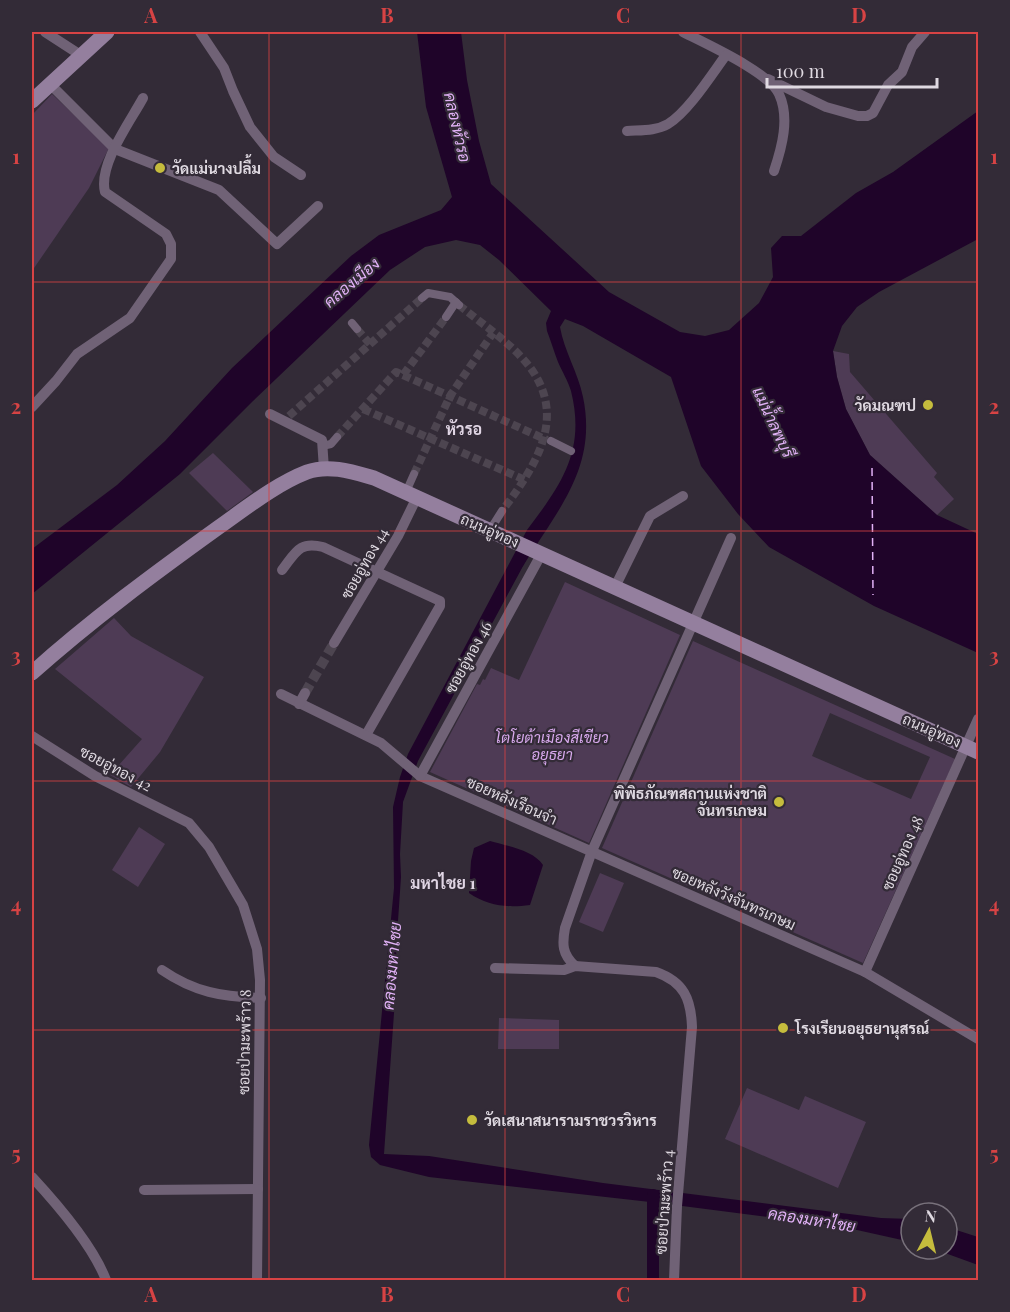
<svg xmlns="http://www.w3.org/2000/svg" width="1010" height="1312" font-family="'Playfair Display',Sarabun,serif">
  <rect width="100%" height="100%" fill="#332b37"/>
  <g fill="#4e3b55" fill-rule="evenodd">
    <path d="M 52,94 L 109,148 L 89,188 L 32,271 L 32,115 Z"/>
    <path d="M 833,351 L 849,354 L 850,372 L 937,473 L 934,477 L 954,499 L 937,515 L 870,455 L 846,409 L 837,377 Z"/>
    <path d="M 213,453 L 253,492 L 227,511 L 189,473 Z"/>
    <path d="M 565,582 L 680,635 L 589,843 L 430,772 L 477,684 L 480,685 L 483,679 L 485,680 L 491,668 L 519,680 Z"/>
    <path d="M 114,618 L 131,636 L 204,677 L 160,752 L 131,787 L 110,775 L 142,739 L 55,669 Z"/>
    <path d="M 693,641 L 955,759 L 863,963 L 602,848 ZM 830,713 L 930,757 L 911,799 L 812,756 Z"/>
    <path d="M 139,827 L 165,844 L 138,887 L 112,870 Z"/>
    <path d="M 600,873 L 624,883 L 603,932 L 579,922 Z"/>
    <path d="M 499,1018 L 559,1020 L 559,1049 L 498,1049 Z"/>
    <path d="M 747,1088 L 799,1110 L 805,1096 L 866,1122 L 838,1188 L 725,1139 Z"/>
  </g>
  <g fill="#1f0429">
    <path d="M 417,32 L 461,32 L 467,80 L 479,141 L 491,184 L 609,292 L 680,332 L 705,336 L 729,330 L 759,303 L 773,277 L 771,248 L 782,236 L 801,236 L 856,193 L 893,172 L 978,111 L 978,239 L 879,292 L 857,307 L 842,326 L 833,351 L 837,377 L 846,409 L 870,455 L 937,515 L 978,534 L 978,653 L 874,606 L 769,547 L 738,514 L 701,466 L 671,377 L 583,326 L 565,319 L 560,327 C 564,351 578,372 583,397 C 598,469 556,511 522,568 L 418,761 L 403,802 L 400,854 L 401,877 L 396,950 L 397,971 L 384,1154 L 429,1156 L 603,1183 L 881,1218 L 911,1219 L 911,1242 L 839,1226 L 659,1203 L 429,1177 L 380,1165 L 371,1157 L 369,1145 L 394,888 L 393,807 L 400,777 L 408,754 L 527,530 C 561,485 586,451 571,391 C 568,381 562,371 558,362 C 554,352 551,341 547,331 L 546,323 L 551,311 L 499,260 L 480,245 L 456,240 L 425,247 L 390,270 L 253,401 L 180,474 L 32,594 L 32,549 L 117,485 L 165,441 L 232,368 L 351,256 L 379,235 L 441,210 L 452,197 L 426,107 Z"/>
    <path d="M 490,841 C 507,846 533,850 543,865 L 530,905 C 507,908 488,906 469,893 L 471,861 L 474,848 Z"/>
    <path d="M 947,1227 L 978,1237 L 978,1265 L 934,1249 L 947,1249 Z"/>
  </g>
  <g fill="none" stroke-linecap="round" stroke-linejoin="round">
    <path stroke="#1f0429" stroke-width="12" d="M 653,1195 L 653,1280"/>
    <path stroke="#e1b1f6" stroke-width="1.5" stroke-dasharray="8 6" stroke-linecap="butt" d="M 872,468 L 873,595"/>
    <g stroke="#4d4550" stroke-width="8" stroke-dasharray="8 4" stroke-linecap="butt">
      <path d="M 459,305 C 482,324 511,343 529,366 C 569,418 534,468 502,511"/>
      <path d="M 357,329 L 370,344"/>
      <path d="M 403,375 L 547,440"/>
      <path d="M 363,409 L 525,480"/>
      <path d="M 289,416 L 422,298"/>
      <path d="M 337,437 L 396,372 L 403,375 L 446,317"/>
      <path d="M 414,474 L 450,396 L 493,333"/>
    </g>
    <path stroke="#4d4550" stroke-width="10" stroke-dasharray="10 5" stroke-linecap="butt" d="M 305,693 L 334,643"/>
    <g stroke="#706276" stroke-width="8">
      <path d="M 422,298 L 428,293 L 450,297 L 459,305"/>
      <path d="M 446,317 L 456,302"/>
      <path d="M 352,323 L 357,329"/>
      <path d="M 551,441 L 571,451"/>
      <path d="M 322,446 L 331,444 L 337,437"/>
      <path d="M 406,492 L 414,474"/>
      <path d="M 490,530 L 502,511"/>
    </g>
    <g stroke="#706276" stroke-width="10">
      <path d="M 45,32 L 82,56"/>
      <path d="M 200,32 L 224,68 L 233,91 L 250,127 L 274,157 L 301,175"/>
      <path d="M 683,32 C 706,44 769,72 779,94 C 790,118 782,147 774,171"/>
      <path d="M 768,79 L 826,107 L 858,116 L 867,116 L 873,113 L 888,85 L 902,72 L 912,47 L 925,32"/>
      <path d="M 50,84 L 115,149 L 219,190 L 277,244 L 318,206"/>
      <path d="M 627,131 C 641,130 656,131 668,124 C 688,112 712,74 726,55"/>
      <path d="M 32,407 L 56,381 L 77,354 L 130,318 L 171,259 L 171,244 L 166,234 L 105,192 C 98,165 130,122 143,98"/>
      <path d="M 270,414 L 322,440 L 324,469"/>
      <path d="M 282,570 C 296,552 299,541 323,547 L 440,601 L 440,606 L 366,735"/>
      <path d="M 615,587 L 650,516 L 683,496"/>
      <path d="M 334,643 L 398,536 L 417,497"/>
      <path d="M 281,694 L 381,743 L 420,776 L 865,972 L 978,1039"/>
      <path d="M 299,704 L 305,693"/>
      <path d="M 32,736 L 95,776 L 189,823 L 209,847 L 243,905 L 257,949 L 260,980 L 257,1280"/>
      <path d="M 420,776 L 542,553"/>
      <path d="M 575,966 C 562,954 562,944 565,928 L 592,851 L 731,538"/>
      <path d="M 495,968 L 564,970 L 575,966 L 656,972 C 684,982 691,999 692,1027 L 677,1206 L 674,1280"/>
      <path d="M 162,970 C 194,992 222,997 261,998"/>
      <path d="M 865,972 L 978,719"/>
      <path d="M 32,1177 C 57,1204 93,1246 106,1280"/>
      <path d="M 144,1190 L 258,1189"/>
    </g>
    <g stroke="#947f9e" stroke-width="15">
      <path d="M 32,101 L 107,32"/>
      <path d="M 32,673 C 90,621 155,573 219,527 C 246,508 276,484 307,472 C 329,464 353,472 374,478 L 978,752"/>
    </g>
  </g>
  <path fill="none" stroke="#d74344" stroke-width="1.5" stroke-opacity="0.55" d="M 269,32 L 269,1280M 505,32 L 505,1280M 741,32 L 741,1280M 32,282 L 978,282M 32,531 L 978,531M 32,781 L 978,781M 32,1030 L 978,1030"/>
  <g fill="#c5bc3d" stroke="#332b37" stroke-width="2">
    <circle cx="160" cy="168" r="6"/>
    <circle cx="928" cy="405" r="6"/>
    <circle cx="779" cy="802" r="6"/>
    <circle cx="783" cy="1028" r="6"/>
    <circle cx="472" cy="1120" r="6"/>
  </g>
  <g text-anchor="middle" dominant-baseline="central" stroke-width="4.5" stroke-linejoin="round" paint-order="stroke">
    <g font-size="15" font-weight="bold" fill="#dfd9e1" stroke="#332b37" text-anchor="start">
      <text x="172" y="168">วัดแม่นางปลื้ม</text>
      <text x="916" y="405" text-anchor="end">วัดมณฑป</text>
      <text x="767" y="793" text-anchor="end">พิพิธภัณฑสถานแห่งชาติ<tspan x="767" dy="17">จันทรเกษม</tspan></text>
      <text x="795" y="1028">โรงเรียนอยุธยานุสรณ์</text>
      <text x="484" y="1120">วัดเสนาสนารามราชวรวิหาร</text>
    </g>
    <g font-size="15" fill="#dfd9e1" stroke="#332b37">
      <text transform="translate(490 530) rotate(24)">ถนนอู่ทอง</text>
      <text transform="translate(364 563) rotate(-60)">ซอยอู่ทอง 44</text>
      <text transform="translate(468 657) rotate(-61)">ซอยอู่ทอง 46</text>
      <text transform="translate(932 730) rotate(24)">ถนนอู่ทอง</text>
      <text transform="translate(116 768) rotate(28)">ซอยอู่ทอง 42</text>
      <text transform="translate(512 800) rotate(24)">ซอยหลังเรือนจำ</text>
      <text transform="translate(902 853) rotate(-66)">ซอยอู่ทอง 48</text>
      <text transform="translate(734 898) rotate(24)">ซอยหลังวังจันทรเกษม</text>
      <text transform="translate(244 1042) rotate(-89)">ซอยป่ามะพร้าว 8</text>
      <text transform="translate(664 1202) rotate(-86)">ซอยป่ามะพร้าว 4</text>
    </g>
    <g font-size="15" font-style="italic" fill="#d8a9ed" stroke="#332b37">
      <text x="552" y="737">โตโยต้าเมืองสีเขียว<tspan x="552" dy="17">อยุธยา</tspan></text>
    </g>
    <g font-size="16" font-style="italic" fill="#e1b1f6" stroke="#332b37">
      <text transform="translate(458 127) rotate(77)">คลองหัวรอ</text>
      <text transform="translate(351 282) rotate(-40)">คลองเมือง</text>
      <text transform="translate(774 422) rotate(65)">แม่น้ำลพบุรี</text>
      <text transform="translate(391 966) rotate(-85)">คลองมหาไชย</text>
      <text transform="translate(812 1219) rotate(9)">คลองมหาไชย</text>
    </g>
    <g font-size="16" font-weight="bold" fill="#e1d6e5" stroke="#332b37">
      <text x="464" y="428">หัวรอ</text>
      <text x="443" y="882">มหาไชย 1</text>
    </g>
  </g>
  <rect width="1010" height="1312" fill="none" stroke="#332b37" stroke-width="66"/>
  <g transform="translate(929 1231) rotate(7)"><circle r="28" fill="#332b37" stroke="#78717b" stroke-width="1.5"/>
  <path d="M0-4.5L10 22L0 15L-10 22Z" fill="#c5bc3d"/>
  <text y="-9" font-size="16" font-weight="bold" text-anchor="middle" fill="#dfd9e1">N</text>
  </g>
  <path d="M767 78v9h170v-9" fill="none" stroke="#dfd9e1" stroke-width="3"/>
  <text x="776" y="78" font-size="18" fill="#dfd9e1" stroke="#332b37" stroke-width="4.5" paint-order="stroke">100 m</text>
  <rect x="33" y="33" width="944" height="1246" fill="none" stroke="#d74344" stroke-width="2"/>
  <g font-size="20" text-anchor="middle" font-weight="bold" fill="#d74344">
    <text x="151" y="23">A</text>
    <text x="387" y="23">B</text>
    <text x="623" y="23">C</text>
    <text x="859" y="23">D</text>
    <text x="16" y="164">1</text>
    <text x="994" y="164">1</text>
    <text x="16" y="414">2</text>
    <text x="994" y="414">2</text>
    <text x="16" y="663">3</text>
    <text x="994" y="663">3</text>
    <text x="16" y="912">4</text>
    <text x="994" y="912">4</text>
    <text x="16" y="1161">5</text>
    <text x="994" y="1161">5</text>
    <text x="151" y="1302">A</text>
    <text x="387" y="1302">B</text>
    <text x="623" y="1302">C</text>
    <text x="859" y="1302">D</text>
  </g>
</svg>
